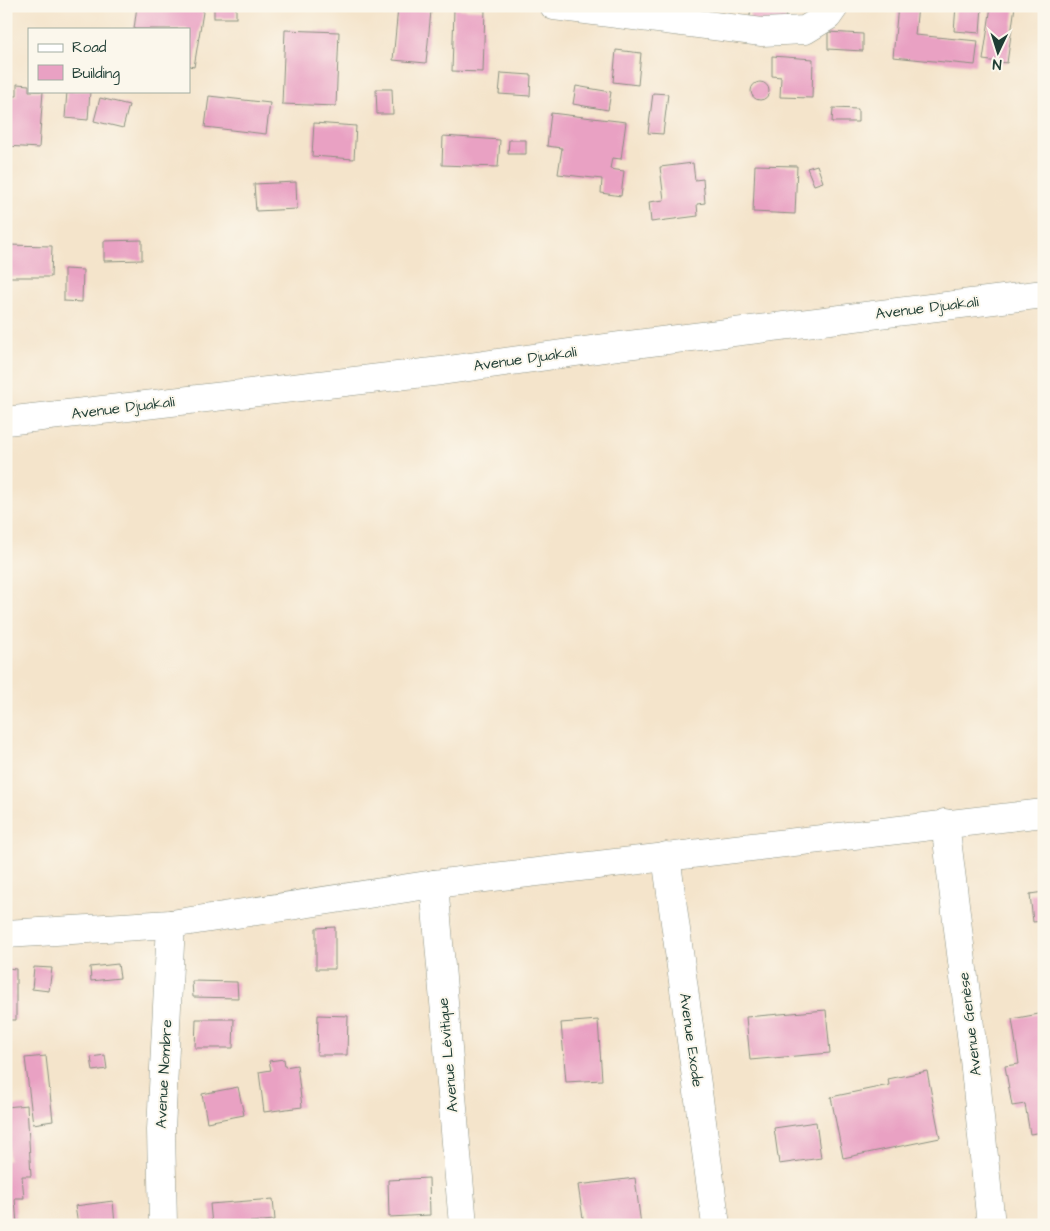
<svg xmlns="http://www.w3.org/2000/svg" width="1050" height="1231" font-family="'Architects Daughter',sans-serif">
  <rect width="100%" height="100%" fill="#fbf7ec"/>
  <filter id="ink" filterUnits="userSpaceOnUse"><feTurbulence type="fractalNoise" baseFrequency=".02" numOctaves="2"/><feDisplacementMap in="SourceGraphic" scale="10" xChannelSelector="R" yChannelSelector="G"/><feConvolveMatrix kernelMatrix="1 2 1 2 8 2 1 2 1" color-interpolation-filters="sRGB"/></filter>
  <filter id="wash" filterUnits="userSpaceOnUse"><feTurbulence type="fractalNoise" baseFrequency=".0096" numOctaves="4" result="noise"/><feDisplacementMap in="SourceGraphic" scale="20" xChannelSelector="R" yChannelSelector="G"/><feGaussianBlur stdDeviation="1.12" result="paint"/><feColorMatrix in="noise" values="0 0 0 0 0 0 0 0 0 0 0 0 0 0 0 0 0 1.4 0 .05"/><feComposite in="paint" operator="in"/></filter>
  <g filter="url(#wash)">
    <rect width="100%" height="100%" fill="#f4e4cb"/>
    <g id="blocks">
      <g fill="#e9a1c3">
        <path d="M 137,6 L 204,6 L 194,67 L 189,66 L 189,29 L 134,29 Z"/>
        <rect x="214" y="6" width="22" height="12"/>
        <path d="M 751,6 L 787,6 L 784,29 L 749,25 Z"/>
        <path d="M 898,6 L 918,6 L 915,35 L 978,41 L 975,65 L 893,57 Z"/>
        <path d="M 956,6 L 982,6 L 980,33 L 954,31 Z"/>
        <path d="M 991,6 L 1015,6 L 1007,63 L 983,60 Z"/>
        <path d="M 398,8 L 431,11 L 426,63 L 393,60 Z"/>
        <path d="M 454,9 L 485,10 L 483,72 L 452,71 Z"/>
        <path d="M 285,30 L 339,32 L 336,106 L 282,104 Z"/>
        <path d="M 828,32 L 863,34 L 863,51 L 828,49 Z"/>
        <path d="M 616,50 L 641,53 L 638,85 L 613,82 Z"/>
        <path d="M 772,56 L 813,59 L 812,98 L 780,97 L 781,77 L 772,76 Z"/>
        <path d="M 501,73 L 531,75 L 530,96 L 499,94 Z"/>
        <circle cx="760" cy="91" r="9"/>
        <path d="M 17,84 L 29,85 L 29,91 L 43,91 L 39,148 L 6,146 L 6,96 L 17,96 Z"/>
        <path d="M 576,86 L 611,92 L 608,110 L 573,104 Z"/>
        <path d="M 376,89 L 392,89 L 393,114 L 377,114 Z"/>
        <path d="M 67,91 L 90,91 L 88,120 L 65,118 Z"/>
        <path d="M 653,93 L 668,94 L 663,134 L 648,133 Z"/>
        <path d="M 209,96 L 270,103 L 266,134 L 205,127 Z"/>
        <path d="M 100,98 L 129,105 L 123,128 L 94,121 Z"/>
        <path d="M 833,108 L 858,109 L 858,122 L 832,122 Z"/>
        <path d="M 551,113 L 626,122 L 621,159 L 612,158 L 610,169 L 624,171 L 621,196 L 601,193 L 602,179 L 558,174 L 562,148 L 547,146 Z"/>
        <path d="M 314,123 L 356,126 L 354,159 L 312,156 Z"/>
        <path d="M 443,136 L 500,140 L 498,167 L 442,165 Z"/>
        <path d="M 509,140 L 526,140 L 526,154 L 508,154 Z"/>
        <path d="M 693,163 L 695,180 L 703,179 L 705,203 L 697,204 L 698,216 L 651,222 L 649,202 L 664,200 L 660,167 Z"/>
        <path d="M 755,165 L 797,166 L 795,214 L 753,212 Z"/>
        <path d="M 817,165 L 823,182 L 814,185 L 807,168 Z"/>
        <path d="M 296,182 L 297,209 L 256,211 L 254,184 Z"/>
        <path d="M 142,240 L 142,260 L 104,261 L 104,241 Z"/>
        <path d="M 6,245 L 52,246 L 51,277 L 6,277 Z"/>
        <path d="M 64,269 L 83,270 L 82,302 L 64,301 Z"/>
        <path d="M 1044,892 L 1044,921 L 1033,922 L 1030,894 Z"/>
        <path d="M 335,927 L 335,969 L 316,969 L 316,928 Z"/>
        <path d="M 118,964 L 120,978 L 91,981 L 90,967 Z"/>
        <path d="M 34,967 L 52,968 L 49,991 L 32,989 Z"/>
        <path d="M 6,968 L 16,969 L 16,1020 L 6,1020 Z"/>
        <path d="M 192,981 L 237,982 L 238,998 L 193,997 Z"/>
        <path d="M 826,1010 L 830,1053 L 750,1060 L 746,1017 Z"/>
        <path d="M 1044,1013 L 1044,1132 L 1030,1134 L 1025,1104 L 1012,1106 L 1005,1066 L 1019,1064 L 1012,1019 Z"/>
        <path d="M 318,1015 L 348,1016 L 347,1055 L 317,1055 Z"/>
        <path d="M 196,1019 L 234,1019 L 233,1048 L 195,1048 Z"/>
        <path d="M 598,1020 L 602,1080 L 566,1082 L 561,1023 Z"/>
        <path d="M 105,1055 L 107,1069 L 93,1071 L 91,1057 Z"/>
        <path d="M 46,1056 L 53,1121 L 33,1124 L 25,1058 Z"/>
        <path d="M 284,1059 L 285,1067 L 297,1065 L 302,1107 L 264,1112 L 259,1072 L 271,1070 L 269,1061 Z"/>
        <path d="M 927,1071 L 940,1138 L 843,1158 L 831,1097 L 889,1085 L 888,1079 Z"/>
        <path d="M 238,1087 L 244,1115 L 207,1122 L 202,1094 Z"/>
        <path d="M 27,1105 L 31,1176 L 22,1176 L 24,1198 L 15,1198 L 17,1225 L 6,1225 L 6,1161 L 9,1160 L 8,1146 L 6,1146 L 6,1107 Z"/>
        <path d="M 816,1122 L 821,1158 L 779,1164 L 774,1128 Z"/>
        <path d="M 429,1178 L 430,1215 L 389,1217 L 388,1180 Z"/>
        <path d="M 635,1178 L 641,1225 L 584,1225 L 578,1185 Z"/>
        <path d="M 273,1199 L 275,1220 L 212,1225 L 210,1204 Z"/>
        <path d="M 113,1201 L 115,1225 L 78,1225 L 75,1206 Z"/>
      </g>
    </g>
  </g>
  <g filter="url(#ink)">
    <use href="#blocks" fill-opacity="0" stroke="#8a9080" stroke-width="1"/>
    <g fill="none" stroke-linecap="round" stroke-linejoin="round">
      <g stroke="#8a9080" stroke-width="29">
        <g id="street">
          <path d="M 554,6 L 762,32 L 805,30 L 828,16 L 835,6"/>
          <path d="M 6,421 L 441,371 L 619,346 L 1044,294"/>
          <path d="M 945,823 L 974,1059 L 991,1225"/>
          <path d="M 666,856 L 716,1225"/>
          <path d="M 434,884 L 463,1225"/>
          <path d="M 6,934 L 171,924 L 434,884 L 1044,813"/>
          <path d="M 163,1225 L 161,1130 L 171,924"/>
        </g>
      </g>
      <use href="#street" stroke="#fff" stroke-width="28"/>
    </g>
  </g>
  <g text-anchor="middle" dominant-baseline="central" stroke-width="4" stroke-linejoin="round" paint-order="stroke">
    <g font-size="15" fill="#1f3d34" stroke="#fbf7ec">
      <text transform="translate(927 308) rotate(-7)">Avenue Djuakali</text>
      <text transform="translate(525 359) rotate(-8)">Avenue Djuakali</text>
      <text transform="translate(123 408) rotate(-7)">Avenue Djuakali</text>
      <text transform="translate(970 1024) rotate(-97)">Avenue Genèse</text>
      <text transform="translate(691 1040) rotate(82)">Avenue Exode</text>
      <text transform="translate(448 1055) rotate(-95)">Avenue Lévitique</text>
      <text transform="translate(164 1074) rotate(-87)">Avenue Nombre</text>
    </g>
  </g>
  <rect width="1050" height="1231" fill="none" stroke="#fbf7ec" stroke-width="25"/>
  <rect x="28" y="28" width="162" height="65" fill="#fbf7ec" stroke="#a3ada2"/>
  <rect x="38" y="44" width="25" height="8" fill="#ffffff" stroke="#a3ada2"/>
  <text x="72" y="52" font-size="15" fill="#1f3d34">Road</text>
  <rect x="38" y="65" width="25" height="15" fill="#e9a1c3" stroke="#a3ada2"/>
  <text x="72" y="78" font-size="15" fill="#1f3d34">Building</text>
  <g transform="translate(998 52) rotate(184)" stroke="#fbf7ec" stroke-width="4" paint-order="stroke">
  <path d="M0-4L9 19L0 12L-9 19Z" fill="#1f3d34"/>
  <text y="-8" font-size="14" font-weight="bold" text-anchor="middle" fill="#1f3d34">N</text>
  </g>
</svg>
